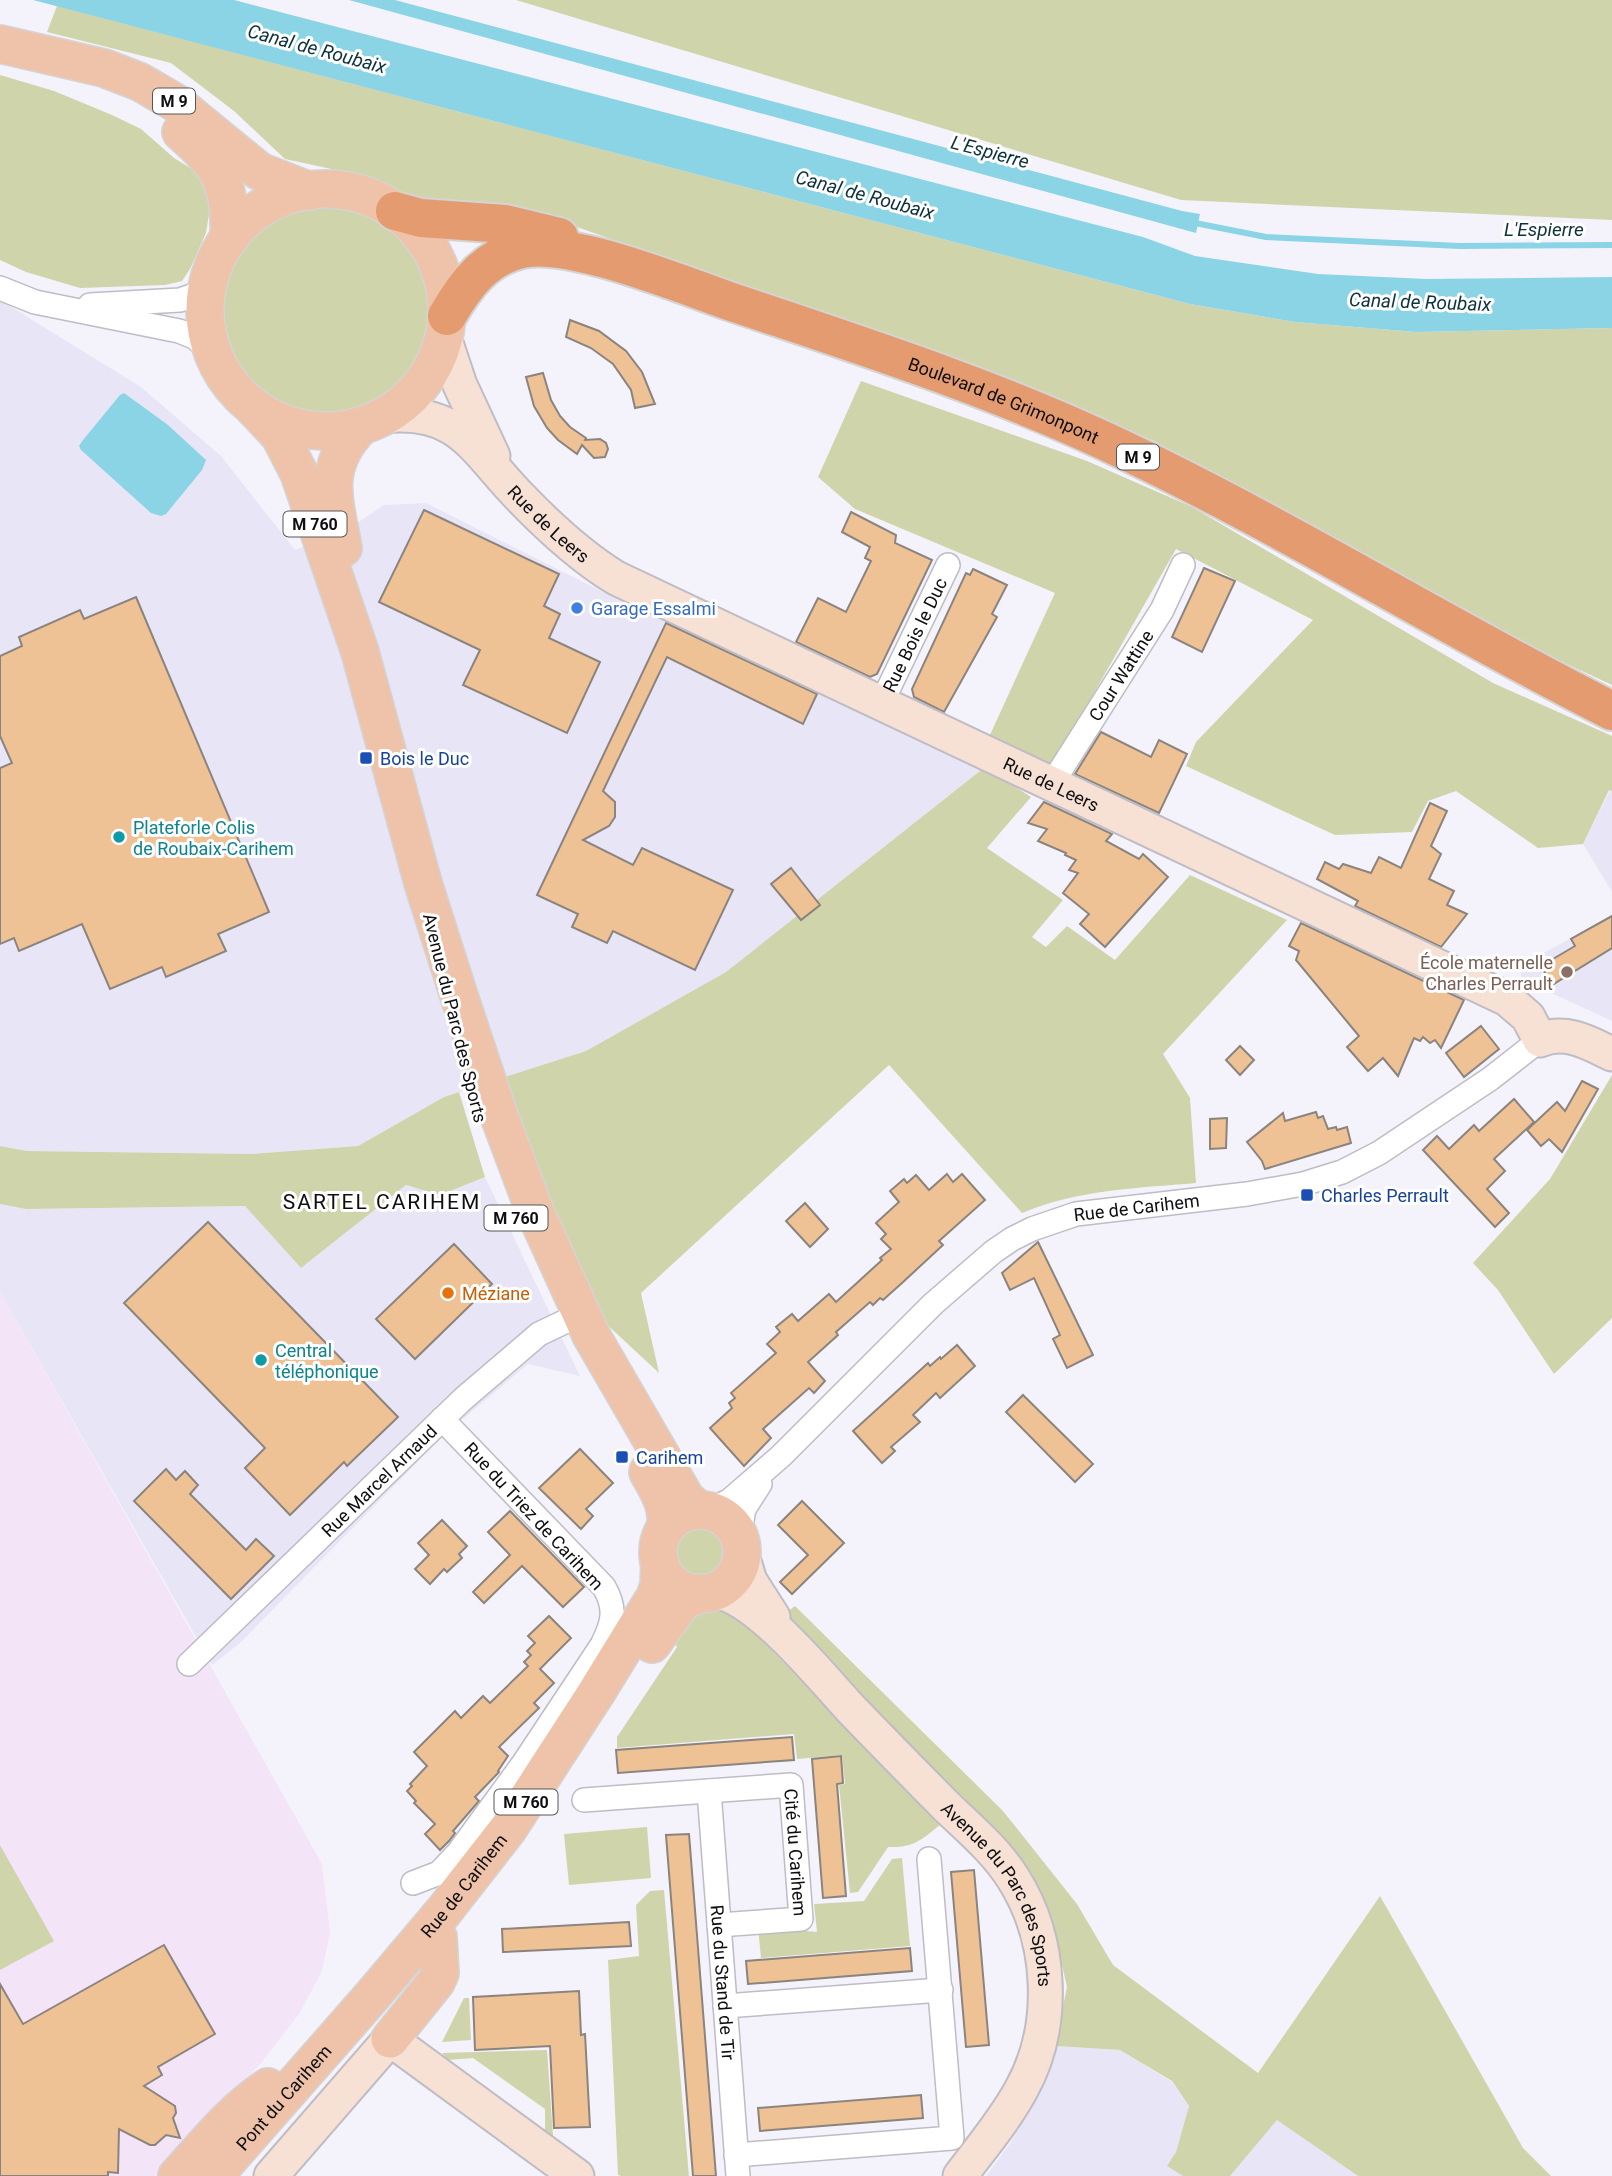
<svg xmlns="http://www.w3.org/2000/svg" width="1612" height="2176" font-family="Roboto,sans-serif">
  <rect width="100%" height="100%" fill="#f4f3fc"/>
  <g fill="#e8e6f6">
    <path d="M 0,300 L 141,387 L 221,456 L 295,550 L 354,525 L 384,505 L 426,503 L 631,606 L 985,767 L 726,972 L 586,1051 L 444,1097 L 358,1146 L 252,1154 L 27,1151 L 0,1146 Z"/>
    <path d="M 1610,790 L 1612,791 L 1612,892 L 1583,844 Z"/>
    <path d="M 1612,916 L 1612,1021 L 1521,979 L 1521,965 Z"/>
    <path d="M 485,1177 L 580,1376 L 528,1364 L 443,1436 L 239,1644 L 212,1665 L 0,1292 L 0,1204 L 26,1209 L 245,1206 L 301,1268 L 406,1185 L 440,1194 Z"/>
    <path d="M 1055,2046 L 1120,2050 L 1172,2082 L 1189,2106 L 1176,2152 L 1168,2165 L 1183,2176 L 986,2176 L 1011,2142 L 1035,2099 Z"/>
    <path d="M 1277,2120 L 1358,2176 L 1230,2176 Z"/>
  </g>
  <path fill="#f3e4f8" d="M 0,1292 L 322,1864 L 330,1932 L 322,1971 L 299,2014 L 261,2063 L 158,2176 L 0,2176 L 0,1970 L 53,1941 L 0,1845 Z"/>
  <g fill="#d0d4aa">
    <path d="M 516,0 L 1612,0 L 1612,220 L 1181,200 Z"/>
    <path d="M 57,6 L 1190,304 L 1295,322 L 1416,332 L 1612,328 L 1612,685 L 1522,643 L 1154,441 L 1000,375 L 571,225 L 436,211 L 364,176 L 285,159 L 234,111 L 171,63 L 47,32 Z"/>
    <path d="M 0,75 L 54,91 L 112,115 L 141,129 L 174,158 L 200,174 L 211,202 L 206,233 L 190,269 L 182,281 L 165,285 L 80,288 L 26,272 L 0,260 Z"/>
    <circle cx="326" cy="310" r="107"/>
    <path d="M 861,381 L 1087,461 L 1192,507 L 1493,683 L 1612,736 L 1612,791 L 1609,790 L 1583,844 L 1538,848 L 1456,791 L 1428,801 L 1412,832 L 1335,835 L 1186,766 L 1196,742 L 1313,620 L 1176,549 L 1053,765 L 989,737 L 1055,593 L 855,509 L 818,477 Z"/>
    <path d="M 985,767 L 1031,797 L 987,848 L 1063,900 L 1032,937 L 1046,947 L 1067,926 L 1115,960 L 1190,875 L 1287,920 L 1163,1054 L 1190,1098 L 1196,1183 C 1137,1188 1077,1190 1022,1213 L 889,1065 L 641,1293 L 659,1373 L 588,1307 L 492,1081 L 586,1051 L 726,972 Z"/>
    <path d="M 1612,1075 L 1612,1318 L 1554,1374 L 1498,1290 L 1473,1263 L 1550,1179 Z"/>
    <path d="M 459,1092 L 485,1177 L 440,1195 L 406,1185 L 301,1268 L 245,1206 L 26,1209 L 0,1204 L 0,1146 L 27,1151 L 252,1154 L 358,1146 L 444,1097 Z"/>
    <circle cx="700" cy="1551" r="26"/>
    <path d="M 795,1606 L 1003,1811 L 1077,1904 L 1113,1965 L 1258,2073 L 1380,1896 L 1523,2148 L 1551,2176 L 1358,2176 L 1277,2120 L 1230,2176 L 1183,2176 L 1167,2166 L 1176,2152 L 1189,2106 L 1172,2081 L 1120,2050 L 1055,2046 L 1067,1987 L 1053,1925 L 1025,1872 L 792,1624 L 787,1612 Z"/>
    <path d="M 712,1607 L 725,1610 L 756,1634 L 940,1825 C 921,1840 914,1848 888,1847 L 858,1892 L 850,1893 L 839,1785 L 845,1784 L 842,1755 L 797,1759 L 794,1734 L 617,1748 L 617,1737 L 677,1647 L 673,1640 L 690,1615 Z"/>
    <path d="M 647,1827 L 651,1878 L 569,1885 L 564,1834 Z"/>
    <path d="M 0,1845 L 54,1941 L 0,1970 Z"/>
    <path d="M 902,1858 L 910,1946 L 761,1958 L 758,1927 L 817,1932 L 814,1904 L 864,1901 L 892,1859 Z"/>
    <path d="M 664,1890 L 689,2176 L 621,2176 L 618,2175 L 608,1960 L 639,1956 L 636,1905 L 650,1891 Z"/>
    <path d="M 464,1998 L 469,1998 L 471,2040 L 442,2042 Z"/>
    <path d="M 547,2050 L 553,2136 L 545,2131 L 545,2109 L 473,2058 L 448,2060 L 442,2053 Z"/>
  </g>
  <g fill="#8ad4e6">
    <path d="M 33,0 L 234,0 L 1143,237 L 1195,256 L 1318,274 L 1426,279 L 1612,277 L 1612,328 L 1416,332 L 1295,322 L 1190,304 Z"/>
    <path d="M 349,0 L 395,0 L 1182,211 L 1200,214 L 1196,233 Z"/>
    <path d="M 124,393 L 168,425 L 206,460 L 202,470 L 166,514 L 161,516 L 151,513 L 81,450 L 79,446 L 83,440 L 120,395 Z"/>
  </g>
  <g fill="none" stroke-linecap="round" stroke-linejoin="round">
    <path stroke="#8ad4e6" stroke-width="6" d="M 1190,222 L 1266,237 L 1460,246 L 1612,245"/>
  </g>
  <g fill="#efc296" stroke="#8b847e" stroke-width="2">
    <path d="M 570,320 L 599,331 L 626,351 L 642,372 L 655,404 L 635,408 L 631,390 L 613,364 L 591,348 L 566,337 Z"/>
    <path d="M 543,373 L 551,400 L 560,416 L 570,427 L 586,438 L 585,440 L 600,439 L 606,443 L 608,449 L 605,457 L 594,458 L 582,445 L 577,454 L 558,440 L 547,428 L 534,406 L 526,377 Z"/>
    <path d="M 424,510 L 559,574 L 544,606 L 560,614 L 549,638 L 600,662 L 567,733 L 463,685 L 480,650 L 379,602 Z"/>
    <path d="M 851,512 L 896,535 L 895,543 L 932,560 L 877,674 L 870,677 L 796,642 L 818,598 L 846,612 L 871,561 L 865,558 L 870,547 L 842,532 Z"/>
    <path d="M 1204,568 L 1235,581 L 1202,652 L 1172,637 Z"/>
    <path d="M 973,569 L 1007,585 L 992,614 L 997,617 L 944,712 L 914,697 L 912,689 L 966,573 L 970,575 Z"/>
    <path d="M 136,597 L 269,912 L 218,934 L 226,951 L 166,977 L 162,967 L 110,989 L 82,924 L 19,951 L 14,938 L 0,944 L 0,768 L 12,763 L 0,736 L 0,656 L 22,646 L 19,637 L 80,610 L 84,619 Z"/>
    <path d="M 666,623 L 817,694 L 803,724 L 667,657 L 603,791 L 615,802 L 615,817 L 609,826 L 583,840 L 633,865 L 642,848 L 733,890 L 695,970 L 613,931 L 607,943 L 572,927 L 578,914 L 537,895 Z"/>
    <path d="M 1101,732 L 1151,757 L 1159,740 L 1187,754 L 1159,813 L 1075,774 Z"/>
    <path d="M 1044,802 L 1112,834 L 1106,841 L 1139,859 L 1143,854 L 1168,877 L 1105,947 L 1080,924 L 1089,914 L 1063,893 L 1078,873 L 1069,870 L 1076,860 L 1065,855 L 1066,853 L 1038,841 L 1047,829 L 1028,823 Z"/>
    <path d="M 1430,803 L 1447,811 L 1431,846 L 1441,854 L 1429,879 L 1454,891 L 1447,905 L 1467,914 L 1441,947 L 1355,906 L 1358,901 L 1317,879 L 1325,862 L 1339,869 L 1343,864 L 1371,873 L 1379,857 L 1401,868 Z"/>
    <path d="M 791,868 L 820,905 L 801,920 L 771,884 Z"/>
    <path d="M 1612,916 L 1612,948 L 1552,985 L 1541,966 L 1575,946 L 1571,939 Z"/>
    <path d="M 1301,923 L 1464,1000 L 1441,1048 L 1435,1040 L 1430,1043 L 1423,1037 L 1420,1041 L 1414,1038 L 1398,1076 L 1383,1058 L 1368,1071 L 1347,1047 L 1359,1036 L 1296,960 L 1299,951 L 1289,946 Z"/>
    <path d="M 1481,1026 L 1499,1049 L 1464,1077 L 1446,1053 Z"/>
    <path d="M 1240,1046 L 1254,1060 L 1240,1075 L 1226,1060 Z"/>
    <path d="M 1582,1081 L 1598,1089 L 1562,1152 L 1549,1139 L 1541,1146 L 1527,1130 L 1557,1102 L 1565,1111 Z"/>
    <path d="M 1514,1099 L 1534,1122 L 1494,1159 L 1505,1171 L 1487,1189 L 1509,1213 L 1495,1227 L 1423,1150 L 1437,1136 L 1449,1149 L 1474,1125 L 1479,1131 Z"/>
    <path d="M 1316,1112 L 1318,1118 L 1323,1116 L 1328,1129 L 1336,1127 L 1337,1130 L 1347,1127 L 1351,1143 L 1265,1169 L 1262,1161 L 1247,1142 L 1283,1113 L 1285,1121 Z"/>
    <path d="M 1227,1118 L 1226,1148 L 1210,1149 L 1210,1119 Z"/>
    <path d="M 947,1174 L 953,1182 L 962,1174 L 985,1200 L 939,1241 L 943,1245 L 902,1283 L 883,1300 L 880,1298 L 873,1305 L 870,1302 L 836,1332 L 838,1335 L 808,1362 L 825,1381 L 814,1393 L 809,1388 L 763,1429 L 771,1438 L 744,1466 L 710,1428 L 732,1408 L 729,1403 L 735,1398 L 731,1393 L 776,1353 L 767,1344 L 780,1332 L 776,1327 L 792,1314 L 798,1321 L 829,1294 L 836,1302 L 882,1260 L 880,1258 L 891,1249 L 881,1239 L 886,1234 L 876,1223 L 899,1202 L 890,1191 L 904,1179 L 907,1183 L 916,1175 L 929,1190 Z"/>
    <path d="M 805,1203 L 828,1229 L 810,1247 L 786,1221 Z"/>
    <path d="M 208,1222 L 398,1417 L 347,1466 L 344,1462 L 290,1515 L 245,1468 L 265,1448 L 124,1303 Z"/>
    <path d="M 1038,1242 L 1093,1355 L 1067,1368 L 1053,1339 L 1060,1335 L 1034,1278 L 1010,1290 L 1002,1273 Z"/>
    <path d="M 454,1244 L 492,1284 L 415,1359 L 376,1319 Z"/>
    <path d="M 957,1345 L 975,1366 L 940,1398 L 936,1393 L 913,1415 L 920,1422 L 891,1447 L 895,1451 L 882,1463 L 853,1431 L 928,1363 L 930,1366 L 940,1357 L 941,1359 Z"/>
    <path d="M 1023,1395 L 1093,1464 L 1075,1482 L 1006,1412 Z"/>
    <path d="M 580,1449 L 613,1483 L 586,1509 L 593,1516 L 581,1529 L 539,1488 Z"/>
    <path d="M 166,1469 L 176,1480 L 185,1471 L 198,1485 L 190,1494 L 246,1550 L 256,1539 L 274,1556 L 231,1599 L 134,1501 Z"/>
    <path d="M 802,1501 L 844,1543 L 792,1594 L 780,1582 L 808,1555 L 778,1525 Z"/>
    <path d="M 510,1511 L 584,1587 L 563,1607 L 522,1566 L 484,1603 L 473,1592 L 510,1555 L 488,1532 Z"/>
    <path d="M 442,1520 L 467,1546 L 459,1554 L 462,1558 L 447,1572 L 444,1569 L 430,1584 L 415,1569 L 429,1555 L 418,1543 Z"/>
    <path d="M 549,1616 L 571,1638 L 540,1669 L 554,1683 L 534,1703 L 539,1708 L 499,1747 L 508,1756 L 498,1771 L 499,1772 L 475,1797 L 479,1801 L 453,1831 L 455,1833 L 449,1841 L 440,1850 L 425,1834 L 435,1824 L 414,1803 L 416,1801 L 407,1791 L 412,1786 L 410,1784 L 427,1766 L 414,1752 L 455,1711 L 461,1718 L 483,1696 L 490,1703 L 528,1666 L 524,1662 L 531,1655 L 527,1651 L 535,1643 L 528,1636 Z"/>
    <path d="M 792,1737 L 794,1760 L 618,1773 L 616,1750 Z"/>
    <path d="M 841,1756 L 843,1783 L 837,1784 L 846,1896 L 823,1898 L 812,1759 Z"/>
    <path d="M 689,1834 L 716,2176 L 693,2176 L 666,1835 Z"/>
    <path d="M 974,1870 L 989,2045 L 966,2047 L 951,1872 Z"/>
    <path d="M 629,1922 L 631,1946 L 503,1952 L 502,1929 Z"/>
    <path d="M 164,1945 L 215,2034 L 158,2067 L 162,2075 L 144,2086 L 175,2106 L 176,2113 L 173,2118 L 180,2138 L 166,2135 L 155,2145 L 150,2145 L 119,2129 L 118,2173 L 108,2172 L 108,2176 L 0,2176 L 0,1984 L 23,2024 Z"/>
    <path d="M 910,1948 L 912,1971 L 748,1984 L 746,1961 Z"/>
    <path d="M 579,1991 L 581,2035 L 585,2034 L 590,2127 L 554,2128 L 550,2046 L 475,2050 L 473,1997 Z"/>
    <path d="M 921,2095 L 923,2118 L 760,2131 L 758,2108 Z"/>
  </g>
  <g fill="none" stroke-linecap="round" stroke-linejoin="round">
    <g stroke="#bebcc5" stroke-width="26">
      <g id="street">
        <path d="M 0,288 L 35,302 L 179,331 L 194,337 L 211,350"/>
        <path d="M 90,305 L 180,300 L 194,295 L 208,284"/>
        <path id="s1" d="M 881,704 L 948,565"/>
        <path id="s2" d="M 1051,785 L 1162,610 L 1183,565"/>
        <path id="s3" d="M 706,1511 L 729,1501 L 781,1456 L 933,1304 L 993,1252 L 1012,1239 L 1032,1229 L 1076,1214 L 1247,1194 L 1303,1184 L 1342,1172 L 1379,1153 L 1490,1079 L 1540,1040"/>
        <path d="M 739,1537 L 744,1509 L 760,1484"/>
        <path id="s4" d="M 189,1664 L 463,1399 L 539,1334 L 581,1314"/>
        <path id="s5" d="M 709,1791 L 738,2176"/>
        <path id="s6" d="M 584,1800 L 791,1785 L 801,1919 L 719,1925"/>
        <path d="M 413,1883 L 439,1873 L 458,1853 L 523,1764 L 602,1645 C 613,1623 617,1609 604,1587 L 442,1419"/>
        <path d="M 725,2006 L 941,1990"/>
        <path d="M 736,2155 L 952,2138 L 929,1859"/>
      </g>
    </g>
    <g stroke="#bebcc5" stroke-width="37">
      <g id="secondary">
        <path d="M 444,337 L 460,385 L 493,456"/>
        <path id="s7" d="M 385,416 C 461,408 476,453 521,498 C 550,528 580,556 616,578 L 1507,999 L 1528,1017 L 1540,1040 C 1566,1029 1589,1043 1612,1054"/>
        <path d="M 742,1555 L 750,1581 L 773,1617"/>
        <path id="s8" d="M 714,1591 C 757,1596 822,1678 852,1710 C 884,1743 916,1776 948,1808 C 971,1830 996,1851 1013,1878 C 1052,1939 1057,2026 1021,2090 C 1004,2121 981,2148 960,2176"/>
        <path d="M 271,2176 L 390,2039 L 577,2176"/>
      </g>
    </g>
    <g stroke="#d4d4d4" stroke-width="40">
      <g id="primary">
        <path d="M 0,44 L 104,68 L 140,82 L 176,103 L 259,171 L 310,191"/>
        <path d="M 181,132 C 222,167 231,185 229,239"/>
        <circle cx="326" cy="310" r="121"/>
        <path d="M 252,406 L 280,436 L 299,473 L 360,652 L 423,883 L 460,999 L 498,1113 L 535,1212 L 591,1335 L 686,1499 L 699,1510"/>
        <path d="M 343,548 C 334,498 321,467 361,426"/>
        <path d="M 648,1472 C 658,1490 670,1508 665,1529"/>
        <circle cx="700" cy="1552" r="42"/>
        <path d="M 652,1644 L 682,1602 L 700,1593"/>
        <path d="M 390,2039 L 436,1982 L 440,1973 L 438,1937"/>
        <path d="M 177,2176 C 205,2145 233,2110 268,2087"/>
        <path id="s9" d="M 214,2176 L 373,1995 L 444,1911 L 508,1829 L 596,1693 L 655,1597 L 659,1585 L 660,1562"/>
      </g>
    </g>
    <g stroke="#d4d4d4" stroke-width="42">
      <g id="highway">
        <path d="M 395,211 L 421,218 L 505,224 L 559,237"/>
        <path id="s10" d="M 447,316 C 465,285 485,257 522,249 C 571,239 680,284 729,301 C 856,344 985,385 1107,442 C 1280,523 1442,625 1612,711"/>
      </g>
    </g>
    <use href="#street" stroke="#fff" stroke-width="23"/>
    <use href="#secondary" stroke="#f7e1d4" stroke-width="33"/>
    <use href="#primary" stroke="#efc3a9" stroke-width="37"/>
    <use href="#highway" stroke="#e59b70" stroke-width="38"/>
  </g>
  <circle fill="#3f7fe0" stroke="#fff" stroke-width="2.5" cx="577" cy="608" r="7"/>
  <g fill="#1a4fb4" stroke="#fff" stroke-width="2.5">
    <rect x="359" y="751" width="14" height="14" rx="3.5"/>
    <rect x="1300" y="1188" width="14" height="14" rx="3.5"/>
    <rect x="615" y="1450" width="14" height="14" rx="3.5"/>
  </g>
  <g fill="#0f9aa8" stroke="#fff" stroke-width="2.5">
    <circle cx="119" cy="837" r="7"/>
    <circle cx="261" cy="1360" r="7"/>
  </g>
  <circle fill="#8d6e63" stroke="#fff" stroke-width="2.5" cx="1567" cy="972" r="7"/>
  <circle fill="#e8710a" stroke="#fff" stroke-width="2.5" cx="448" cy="1293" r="7"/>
  <g text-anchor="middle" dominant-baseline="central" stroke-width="6" stroke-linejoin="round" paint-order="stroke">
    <g fill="#fff" stroke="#565658" stroke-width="2">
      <rect x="153" y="88.5" width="42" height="25" rx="5"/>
      <rect x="1117" y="444.5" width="42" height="25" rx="5"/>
      <rect x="283.5" y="511.5" width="63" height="25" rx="5"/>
      <rect x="484.5" y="1205.5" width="63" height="25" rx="5"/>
      <rect x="494.5" y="1789.5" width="63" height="25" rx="5"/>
    </g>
    <g font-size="16" font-weight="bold" fill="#0e0e11">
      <text x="174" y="101">M 9</text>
      <text x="1138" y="457">M 9</text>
      <text x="315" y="524">M 760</text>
      <text x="516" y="1218">M 760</text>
      <text x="526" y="1802">M 760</text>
    </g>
    <g font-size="18" fill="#0e0e11" stroke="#fff">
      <text stroke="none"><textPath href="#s10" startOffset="611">Boulevard de Grimonpont</textPath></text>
      <text stroke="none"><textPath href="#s7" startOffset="206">Rue de Leers</textPath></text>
      <text stroke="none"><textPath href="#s1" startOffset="77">Rue Bois le Duc</textPath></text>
      <text stroke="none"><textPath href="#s2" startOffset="130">Cour Wattine</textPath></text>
      <text stroke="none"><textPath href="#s7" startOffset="774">Rue de Leers</textPath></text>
      <text transform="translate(455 1018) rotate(76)">Avenue du Parc des Sports</text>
      <text stroke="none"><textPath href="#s3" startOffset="541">Rue de Carihem</textPath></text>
      <text stroke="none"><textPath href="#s4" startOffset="264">Rue Marcel Arnaud</textPath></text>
      <text transform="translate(534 1516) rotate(47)">Rue du Triez de Carihem</text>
      <text stroke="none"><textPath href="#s6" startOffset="275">Cité du Carihem</textPath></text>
      <text stroke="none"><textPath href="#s9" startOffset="383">Rue de Carihem</textPath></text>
      <text stroke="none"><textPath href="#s8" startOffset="425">Avenue du Parc des Sports</textPath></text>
      <text stroke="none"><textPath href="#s5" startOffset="192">Rue du Stand de Tir</textPath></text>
      <text stroke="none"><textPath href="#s9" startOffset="105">Pont du Carihem</textPath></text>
    </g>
    <g font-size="18" fill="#366cbe" stroke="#fff" text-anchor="start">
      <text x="591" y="608">Garage Essalmi</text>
    </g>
    <g font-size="18" fill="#164399" stroke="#fff" text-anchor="start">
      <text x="380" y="758">Bois le Duc</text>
      <text x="1321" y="1195">Charles Perrault</text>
      <text x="636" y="1457">Carihem</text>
    </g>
    <g font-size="18" fill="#0d838f" stroke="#fff" text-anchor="start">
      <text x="133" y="827">Plateforle Colis<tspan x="133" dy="21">de Roubaix-Carihem</tspan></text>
      <text x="275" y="1350">Central<tspan x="275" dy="21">téléphonique</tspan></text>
    </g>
    <g font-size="18" fill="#785e54" stroke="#fff" text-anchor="end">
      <text x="1553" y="962">École maternelle<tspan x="1553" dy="21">Charles Perrault</tspan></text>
    </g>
    <g font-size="18" fill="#c56008" stroke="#fff" text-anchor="start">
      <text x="462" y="1293">Méziane</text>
    </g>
    <g font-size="19" font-style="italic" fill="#0d323a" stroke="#fff">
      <text transform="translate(317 49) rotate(15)">Canal de Roubaix</text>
      <text transform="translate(990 152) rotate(15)">L'Espierre</text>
      <text transform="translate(865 195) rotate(15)">Canal de Roubaix</text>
      <text x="1544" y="229">L'Espierre</text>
      <text transform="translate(1420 302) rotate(2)">Canal de Roubaix</text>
    </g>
    <g font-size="21" letter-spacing="2" fill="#0e0e11" stroke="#fff">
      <text x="382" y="1202">SARTEL CARIHEM</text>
    </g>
  </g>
</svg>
